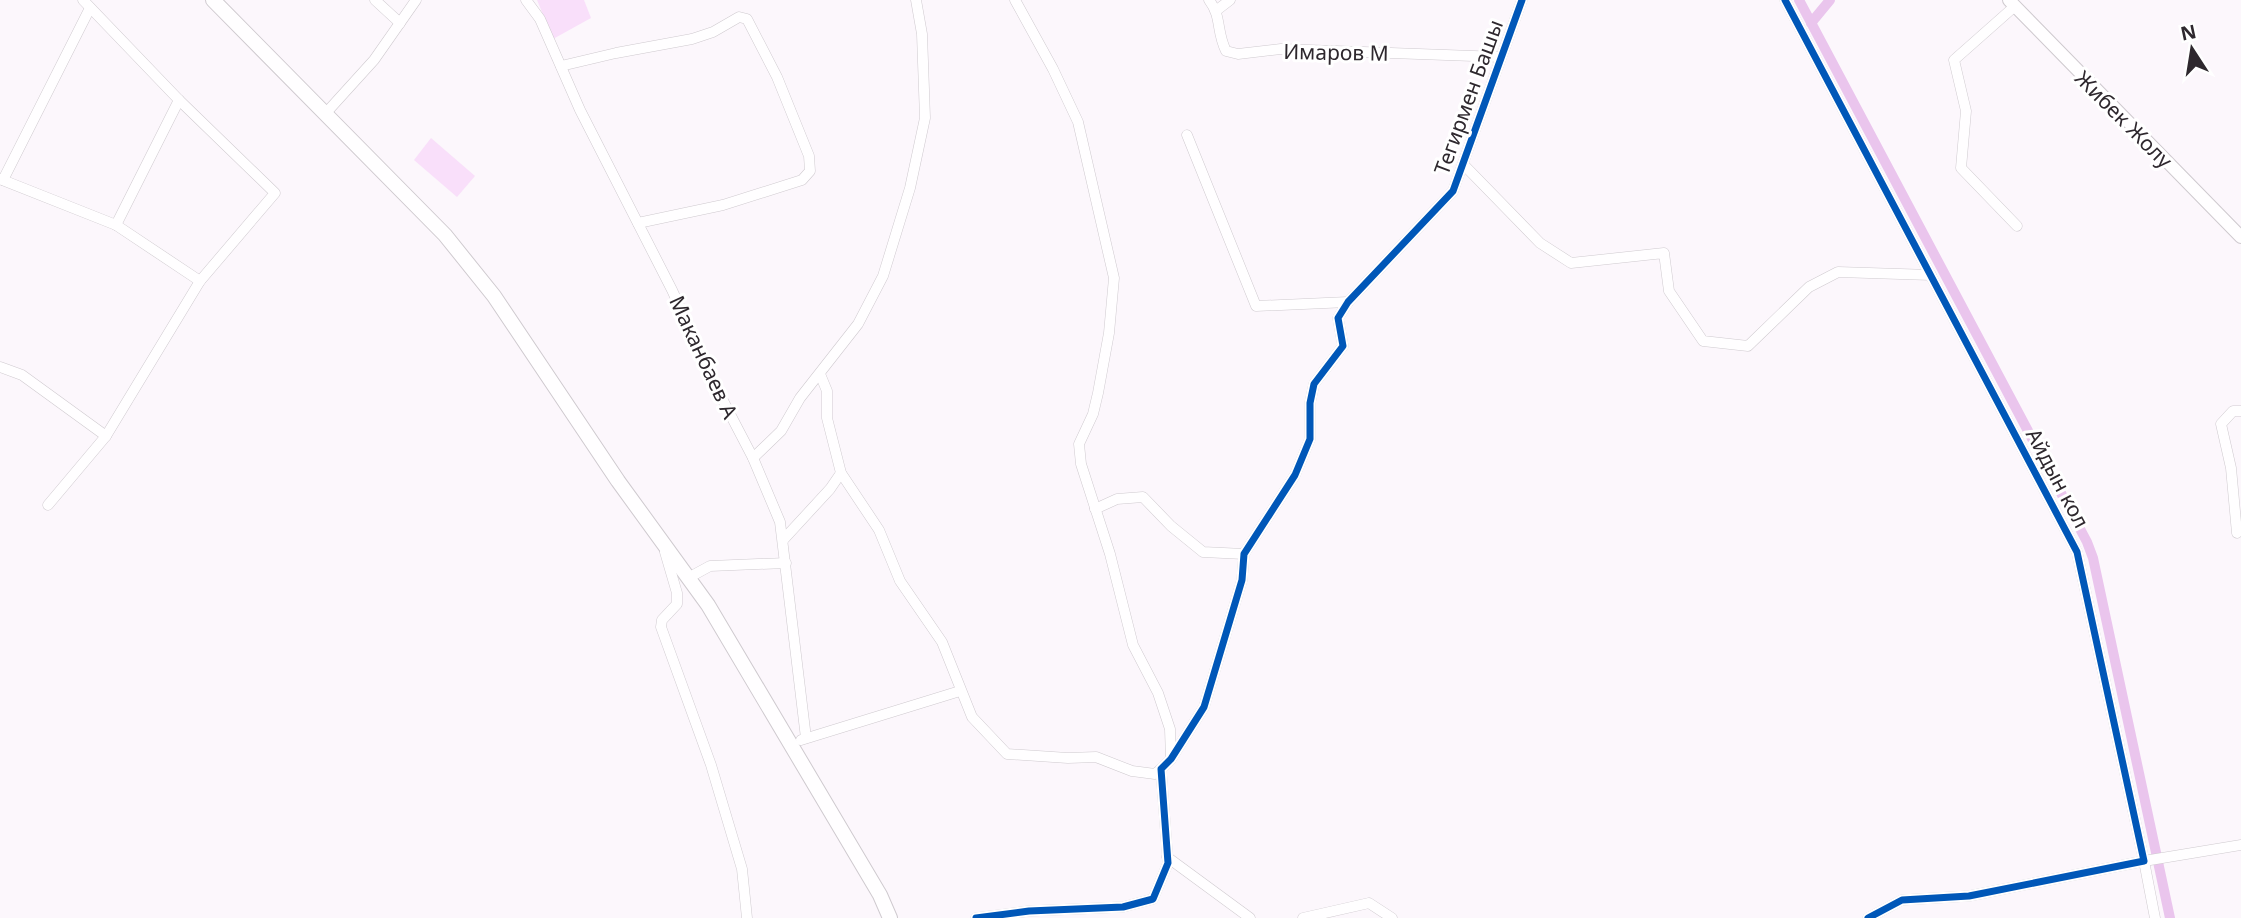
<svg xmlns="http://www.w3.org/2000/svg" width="2241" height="918" font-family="'Noto Sans',sans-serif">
  <rect width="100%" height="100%" fill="#fcf7fc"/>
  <g fill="#f9dffa">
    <path d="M 537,0 L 584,0 L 591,18 L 553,39 Z"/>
    <path d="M 431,138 L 475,176 L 457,197 L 414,160 Z"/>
  </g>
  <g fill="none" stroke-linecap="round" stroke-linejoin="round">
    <g stroke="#eac5ed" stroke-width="10">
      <path d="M 1799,0 L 2087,542 L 2093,558 L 2170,918"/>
      <path d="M 1811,23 L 1830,0"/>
    </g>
    <g stroke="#cfcacf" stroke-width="11">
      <g id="minor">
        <path d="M 375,0 L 400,23"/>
        <path d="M 526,0 L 540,19 L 580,110 L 672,290 L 717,389 L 753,458 L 780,522 L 806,738"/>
        <path d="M 1015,0 L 1053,69 L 1078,122 L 1114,278 L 1109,333 L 1098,393 L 1093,414 L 1079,444 L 1081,464 L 1110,554 L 1133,645 L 1158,693 L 1170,729 L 1171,759"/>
        <path d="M 1209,0 C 1222,17 1216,31 1226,51 L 1238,54 L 1281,49 L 1501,57"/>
        <path d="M 1785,0 L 2077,552 L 2144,861 L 1969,896 L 1902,900 L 1868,918"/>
        <path d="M 2015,6 L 1954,60 L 1966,111 L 1961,168 L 2017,226"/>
        <path d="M 1217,10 L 1230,0"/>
        <path d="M 561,66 L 616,53 L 692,39 L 713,32 L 739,17 L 747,19 L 777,77 L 809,156 L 810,171 L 802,180 L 723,205 L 638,223"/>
        <path d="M 325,114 L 374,60 L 416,0"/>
        <path d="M 1187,135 L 1256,306 L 1348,302"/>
        <path d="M 1463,164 L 1540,243 L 1571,263 L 1664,253 L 1669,291 L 1703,341 L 1748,346 L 1809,287 L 1838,272 L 1931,275"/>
        <path d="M 0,179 L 116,225 L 200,281"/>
        <path d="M 3,180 L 90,8"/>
        <path d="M 116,225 L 179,100"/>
        <path d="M 0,367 L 22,375 L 106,436"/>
        <path d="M 820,374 L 827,391 L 827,418 L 841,473 L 879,530 L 900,581 L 942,642 L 972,717 L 1007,754 L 1068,758 L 1096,757 L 1132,771 L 1155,774 L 1161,769"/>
        <path d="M 753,458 L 781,431 L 800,398 L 858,324 L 883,276 L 910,188 L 925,118 L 922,34 L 916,0"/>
        <path d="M 48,505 L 106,436 L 200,281 L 275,193 L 179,100 L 83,0"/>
        <path d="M 1095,509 L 1117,499 L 1143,497 L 1171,526 L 1203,552 L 1244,554"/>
        <path d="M 2237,533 L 2231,468 L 2221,424 L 2233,411 L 2241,411"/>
        <path d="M 783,540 L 830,489 L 841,473"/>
        <path d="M 665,552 L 677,593 L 677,604 L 662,620 L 661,627 L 711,765 L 742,869 L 747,918"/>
        <path d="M 688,578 L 710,566 L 786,563"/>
        <path d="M 801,740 L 960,691"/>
        <path d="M 1167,857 L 1250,918"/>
        <path d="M 976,918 L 1029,911 L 1123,907 L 1153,899 L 1168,863 L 1161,769 L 1171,759 L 1204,707 L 1242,580 L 1244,554 L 1295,475 L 1310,439 L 1310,403 L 1314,384 L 1343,346 L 1338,318 L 1348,302 L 1453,191 L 1522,0"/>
        <path d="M 1303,918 L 1369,903 L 1392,918"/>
        <path d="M 2155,918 L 2144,861 L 2241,845"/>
      </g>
    </g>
    <g stroke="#cfcacf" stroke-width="14">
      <path id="major" d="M 2009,0 L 2241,237"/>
    </g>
    <g stroke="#cfcacf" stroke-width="16">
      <path id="highway" d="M 213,0 L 445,235 L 494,296 L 618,481 L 708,605 L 880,895 L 890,918"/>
    </g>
    <use href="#minor" stroke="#fffeff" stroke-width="10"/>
    <use href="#major" stroke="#fffeff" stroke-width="12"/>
    <use href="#highway" stroke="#fffeff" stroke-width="14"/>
    <g stroke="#fff" stroke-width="11">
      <g id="cycleway">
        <path d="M 1785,0 L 2077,552 L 2144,861 L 1969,896 L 1902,900 L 1868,918"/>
        <path d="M 976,918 L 1029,911 L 1123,907 L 1153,899 L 1168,863 L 1161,769 L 1171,759 L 1204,707 L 1242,580 L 1244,554 L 1295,475 L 1310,439 L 1310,403 L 1314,384 L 1343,346 L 1338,318 L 1348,302 L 1453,191 L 1522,0"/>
      </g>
    </g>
    <use href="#cycleway" stroke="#0057b8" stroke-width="7"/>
  </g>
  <g text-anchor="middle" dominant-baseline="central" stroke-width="6" stroke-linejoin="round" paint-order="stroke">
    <g font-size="21" fill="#2e282e" stroke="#fff">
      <text transform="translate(1336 52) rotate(1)">Имаров М</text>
      <text transform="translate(1468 97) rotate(-70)">Тегирмен Башы</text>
      <text transform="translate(2124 119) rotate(45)">Жибек Жолу</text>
      <text transform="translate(704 357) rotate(65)">Маканбаев А</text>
      <text transform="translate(2058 478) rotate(62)">Айдын кол</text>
    </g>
  </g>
  <g transform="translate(2192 49) rotate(348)" stroke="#ffffff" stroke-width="5" paint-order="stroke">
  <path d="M0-5L12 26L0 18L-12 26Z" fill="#2e282e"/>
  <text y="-10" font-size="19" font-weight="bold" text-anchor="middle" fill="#2e282e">N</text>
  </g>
</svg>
